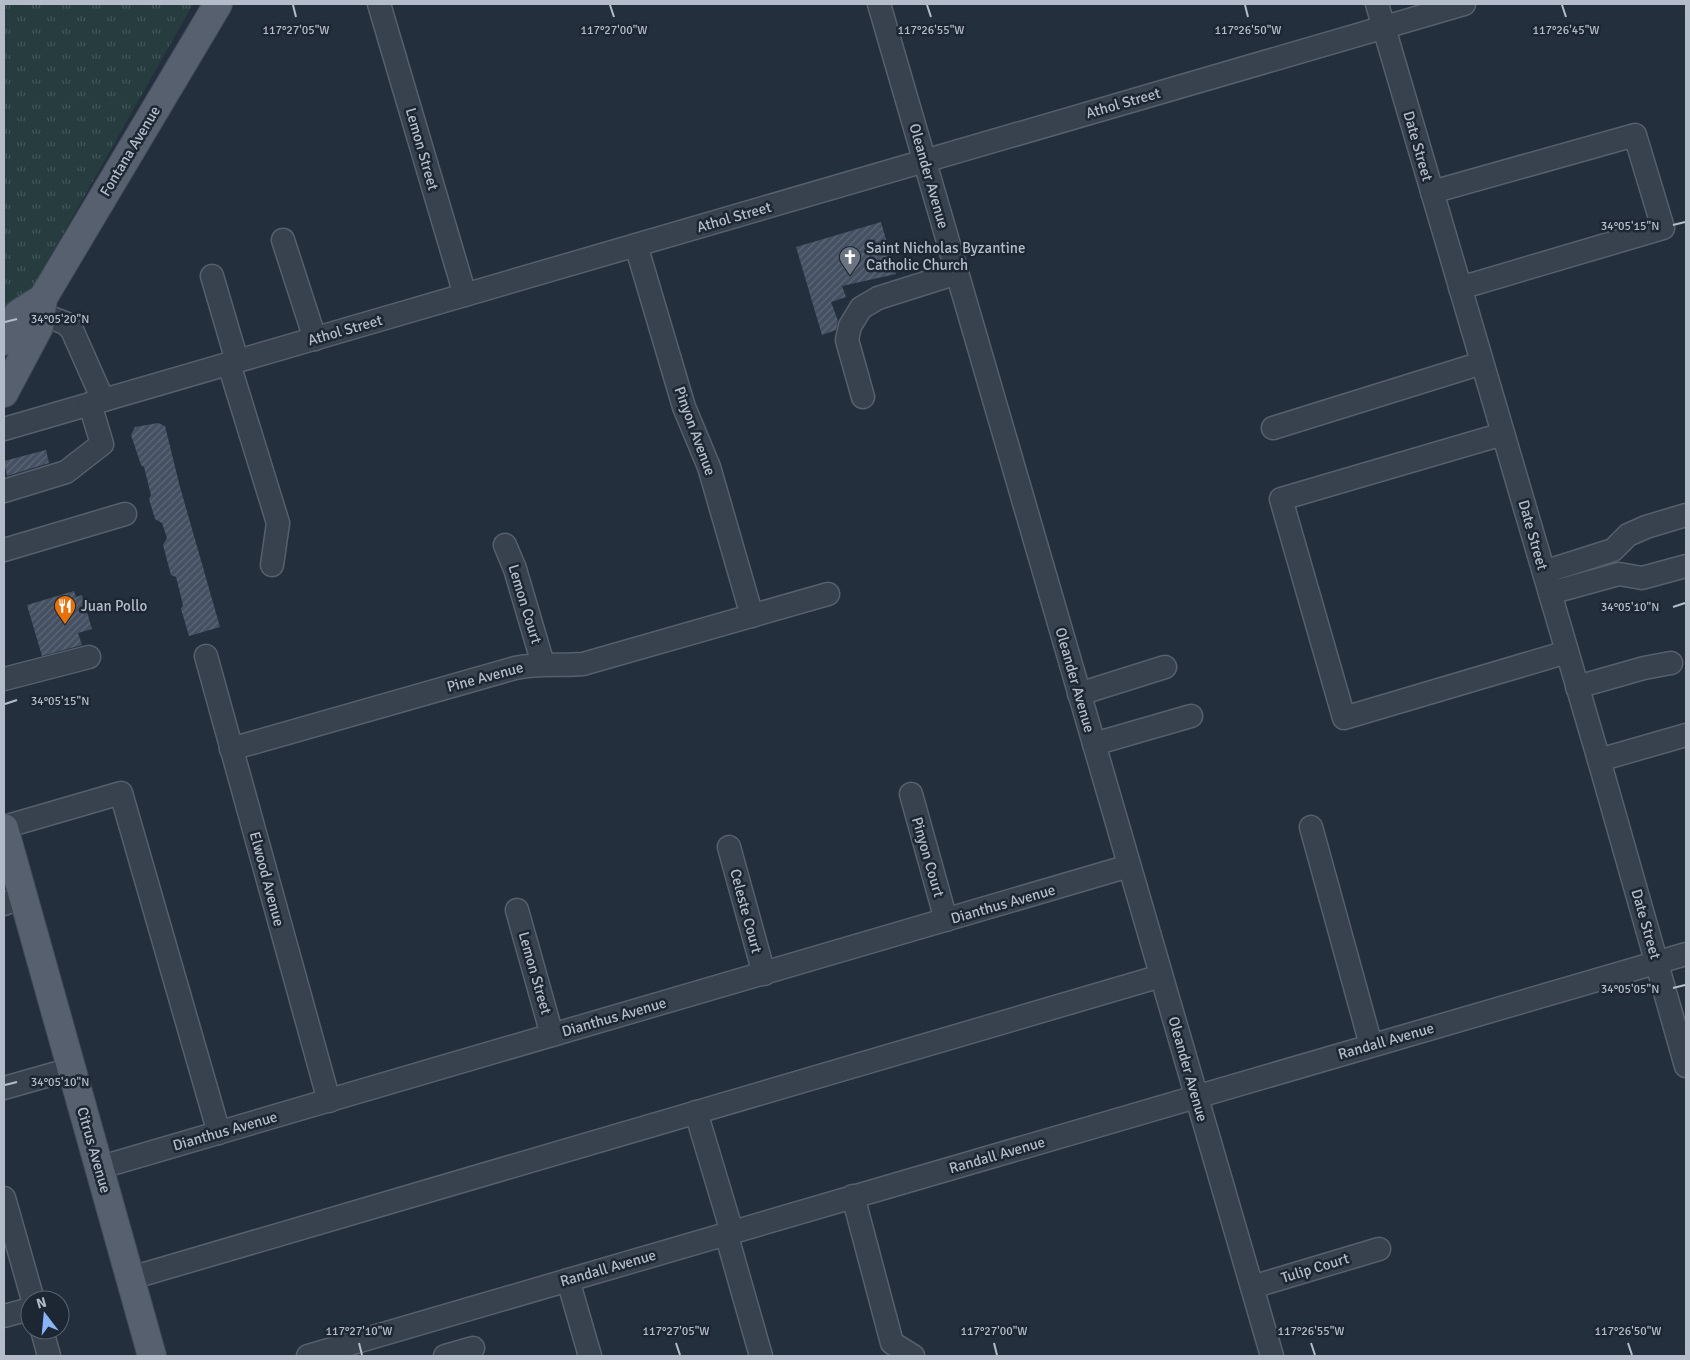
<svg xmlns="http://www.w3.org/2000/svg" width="1690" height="1360" font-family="Signika,sans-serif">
  <defs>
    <pattern id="grass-tufts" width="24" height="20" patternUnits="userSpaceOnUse" patternTransform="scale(1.25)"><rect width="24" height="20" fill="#263c3f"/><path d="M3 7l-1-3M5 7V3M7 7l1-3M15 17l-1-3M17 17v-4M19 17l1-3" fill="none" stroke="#435659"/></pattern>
    <pattern id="building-hatch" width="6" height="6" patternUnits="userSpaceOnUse" patternTransform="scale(1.25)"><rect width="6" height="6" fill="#455162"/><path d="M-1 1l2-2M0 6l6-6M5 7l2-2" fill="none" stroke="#5d6877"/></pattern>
  </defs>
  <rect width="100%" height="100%" fill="#242f3e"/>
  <path fill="url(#grass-tufts)" d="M 4,4 L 193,4 L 24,303 L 4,316 Z"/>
  <g fill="url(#building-hatch)">
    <path d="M 881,222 L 896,274 L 842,286 L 846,297 L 831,302 L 838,321 L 836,330 L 822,335 L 796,247 Z"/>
    <path d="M 158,423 L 165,426 L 180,487 L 220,627 L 189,636 L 181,609 L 183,605 L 176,577 L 171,575 L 163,545 L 167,538 L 162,523 L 155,519 L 149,499 L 151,495 L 144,467 L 141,465 L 131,435 L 135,427 Z"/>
    <path d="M 46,450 L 49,463 L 7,476 L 4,461 Z"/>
    <path d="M 74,591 L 76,597 L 82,595 L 92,629 L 78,633 L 82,645 L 42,656 L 27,605 Z"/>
  </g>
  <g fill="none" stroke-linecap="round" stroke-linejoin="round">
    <g stroke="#565f6c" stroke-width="25">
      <g id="minor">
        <path d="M 379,4 L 465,295"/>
        <path d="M 879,4 L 1272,1356"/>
        <path d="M 1377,4 L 1599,760 L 1686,1066"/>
        <path d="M 1432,192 L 1635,135 L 1663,228 L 1460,288"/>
        <path d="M 283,240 L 315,339"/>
        <path d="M 636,245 L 684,407 L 709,467 L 752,616"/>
        <path d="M 212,276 L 237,361"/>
        <path d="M 41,314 L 65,323 L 72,330 L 103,400"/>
        <path d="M 229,364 L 278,523 L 272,565"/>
        <path d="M 863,397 L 847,340 L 850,326 L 861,308 L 878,298 L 957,273"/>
        <path d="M 1273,428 L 1482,363"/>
        <path d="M 4,429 L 1464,4"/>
        <path d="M 1503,434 L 1281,499 L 1344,718 L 1567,652"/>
        <path d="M 4,491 L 66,472 L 102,444 L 90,404"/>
        <path d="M 505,545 L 515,569 L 543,664"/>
        <path d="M 4,550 L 125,514"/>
        <path d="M 1544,572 L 1613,550 L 1628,535 L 1646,527 L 1686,515"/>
        <path d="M 1550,593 L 1619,574 L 1642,578 L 1686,566"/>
        <path d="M 206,656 L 329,1101"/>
        <path d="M 4,679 L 89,657"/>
        <path d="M 1577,687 L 1644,668 L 1671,663"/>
        <path d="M 1079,694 L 1165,667"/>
        <path d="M 1094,744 L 1191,716"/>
        <path d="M 231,749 L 515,668 C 538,663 560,666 583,664 L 828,594"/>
        <path d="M 1599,760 L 1686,735"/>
        <path d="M 911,794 L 946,920"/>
        <path d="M 4,827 L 121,793 L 219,1133"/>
        <path d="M 1311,827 L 1371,1045"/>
        <path d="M 729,847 L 764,974"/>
        <path d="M 4,904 L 23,897"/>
        <path d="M 517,910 L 552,1035"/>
        <path d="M 4,1088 L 71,1069"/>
        <path d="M 696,1112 L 732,1232"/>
        <path d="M 98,1168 L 1129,866"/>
        <path d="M 853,1196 L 892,1343 L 913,1356"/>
        <path d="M 4,1198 L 33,1300"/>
        <path d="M 726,1233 L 761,1356"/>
        <path d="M 131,1278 L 1161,976"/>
        <path d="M 568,1280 L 590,1356"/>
        <path d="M 1252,1287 L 1379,1249"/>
        <path d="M 4,1316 L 30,1309"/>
        <path d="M 42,1330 L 49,1356"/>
        <path d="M 308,1356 L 1686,954"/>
        <path d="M 445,1356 L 473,1348"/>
      </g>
    </g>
    <g stroke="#414a57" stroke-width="30">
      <g id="major">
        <path d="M 4,341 L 18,314 L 43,298"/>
        <path d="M 4,393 L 39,327 L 43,298 L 218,4"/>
        <path d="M 4,828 L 152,1356"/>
      </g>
    </g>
    <use href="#minor" stroke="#38414e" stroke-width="22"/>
    <use href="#major" stroke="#56606e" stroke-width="28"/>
  </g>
  <path fill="none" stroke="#b4bcc9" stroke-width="2" d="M 293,5 L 296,17M 610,5 L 614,17M 927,5 L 931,17M 1245,5 L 1248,17M 1562,5 L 1566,17M 1673,225 L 1685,222M 5,322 L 17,319M 1673,607 L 1685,603M 5,704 L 17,700M 1673,988 L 1685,985M 5,1085 L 17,1082M 359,1343 L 362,1355M 676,1343 L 680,1355M 994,1343 L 997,1355M 1311,1343 L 1315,1355M 1628,1343 L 1632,1355"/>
  <defs>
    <g id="church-pin" transform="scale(1.125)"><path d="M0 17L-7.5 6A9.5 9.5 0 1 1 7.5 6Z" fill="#6b7280" stroke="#1d2633"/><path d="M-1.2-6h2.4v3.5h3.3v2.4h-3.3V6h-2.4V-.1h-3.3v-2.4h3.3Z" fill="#fff"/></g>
    <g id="restaurant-pin" transform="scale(1.125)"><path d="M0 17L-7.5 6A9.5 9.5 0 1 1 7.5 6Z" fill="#e8710a" stroke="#1d2633"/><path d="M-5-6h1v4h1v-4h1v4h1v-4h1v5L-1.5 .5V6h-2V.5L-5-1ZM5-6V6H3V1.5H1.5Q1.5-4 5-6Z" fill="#fff"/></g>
  </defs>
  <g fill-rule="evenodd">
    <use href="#church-pin" x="850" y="257"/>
    <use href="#restaurant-pin" x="65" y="606"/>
  </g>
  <g text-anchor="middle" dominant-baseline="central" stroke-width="5" stroke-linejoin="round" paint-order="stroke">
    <g font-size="15" fill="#b4bcc9" stroke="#1d2633">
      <text transform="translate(1123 103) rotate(-16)">Athol Street</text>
      <text transform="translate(1418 146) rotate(74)">Date Street</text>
      <text transform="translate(422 149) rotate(74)">Lemon Street</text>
      <text transform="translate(130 151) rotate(-59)">Fontana Avenue</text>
      <text transform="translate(929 176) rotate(74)">Oleander Avenue</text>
      <text transform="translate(734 217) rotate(-16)">Athol Street</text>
      <text transform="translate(345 330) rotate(-16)">Athol Street</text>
      <text transform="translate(695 431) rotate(70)">Pinyon Avenue</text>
      <text transform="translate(1533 535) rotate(74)">Date Street</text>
      <text transform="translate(525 604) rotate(73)">Lemon Court</text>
      <text transform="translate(485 677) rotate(-15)">Pine Avenue</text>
      <text transform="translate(1075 680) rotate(74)">Oleander Avenue</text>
      <text transform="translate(928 857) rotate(74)">Pinyon Court</text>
      <text transform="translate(267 879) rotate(75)">Elwood Avenue</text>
      <text transform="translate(1003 904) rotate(-16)">Dianthus Avenue</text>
      <text transform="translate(746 911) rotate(75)">Celeste Court</text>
      <text transform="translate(1646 924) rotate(74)">Date Street</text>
      <text transform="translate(535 973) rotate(74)">Lemon Street</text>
      <text transform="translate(614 1017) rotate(-16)">Dianthus Avenue</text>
      <text transform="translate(1386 1041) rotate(-16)">Randall Avenue</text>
      <text transform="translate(1188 1069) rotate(74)">Oleander Avenue</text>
      <text transform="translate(225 1131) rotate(-16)">Dianthus Avenue</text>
      <text transform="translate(94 1150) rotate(74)">Citrus Avenue</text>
      <text transform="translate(997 1155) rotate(-16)">Randall Avenue</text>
      <text transform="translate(608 1268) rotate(-16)">Randall Avenue</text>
      <text transform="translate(1315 1268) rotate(-17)">Tulip Court</text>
    </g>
    <g font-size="15" fill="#b4bcc9" stroke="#1d2633" text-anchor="start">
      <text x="866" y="248">Saint Nicholas Byzantine<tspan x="866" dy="17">Catholic Church</tspan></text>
      <text x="81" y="606">Juan Pollo</text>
    </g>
  </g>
  <g font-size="12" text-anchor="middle" fill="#b4bcc9" stroke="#1d2633" stroke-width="5" stroke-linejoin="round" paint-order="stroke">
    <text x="296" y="34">117°27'05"W</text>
    <text x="614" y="34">117°27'00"W</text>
    <text x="931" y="34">117°26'55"W</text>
    <text x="1248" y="34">117°26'50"W</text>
    <text x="1566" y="34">117°26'45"W</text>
    <text x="1630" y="230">34°05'15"N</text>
    <text x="60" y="323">34°05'20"N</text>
    <text x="1630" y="611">34°05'10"N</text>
    <text x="60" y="705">34°05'15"N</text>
    <text x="1630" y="993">34°05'05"N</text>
    <text x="60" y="1086">34°05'10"N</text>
    <text x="359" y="1335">117°27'10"W</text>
    <text x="676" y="1335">117°27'05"W</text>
    <text x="994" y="1335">117°27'00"W</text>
    <text x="1311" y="1335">117°26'55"W</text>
    <text x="1628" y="1335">117°26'50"W</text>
  </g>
  <rect width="1690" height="1360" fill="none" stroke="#b4bcc9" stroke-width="10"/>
  <g transform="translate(45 1315) rotate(344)"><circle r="24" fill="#1d2633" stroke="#59626f"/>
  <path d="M0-4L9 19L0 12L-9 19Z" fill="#8ab4f8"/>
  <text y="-8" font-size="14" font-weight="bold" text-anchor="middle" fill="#b4bcc9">N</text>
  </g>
</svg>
